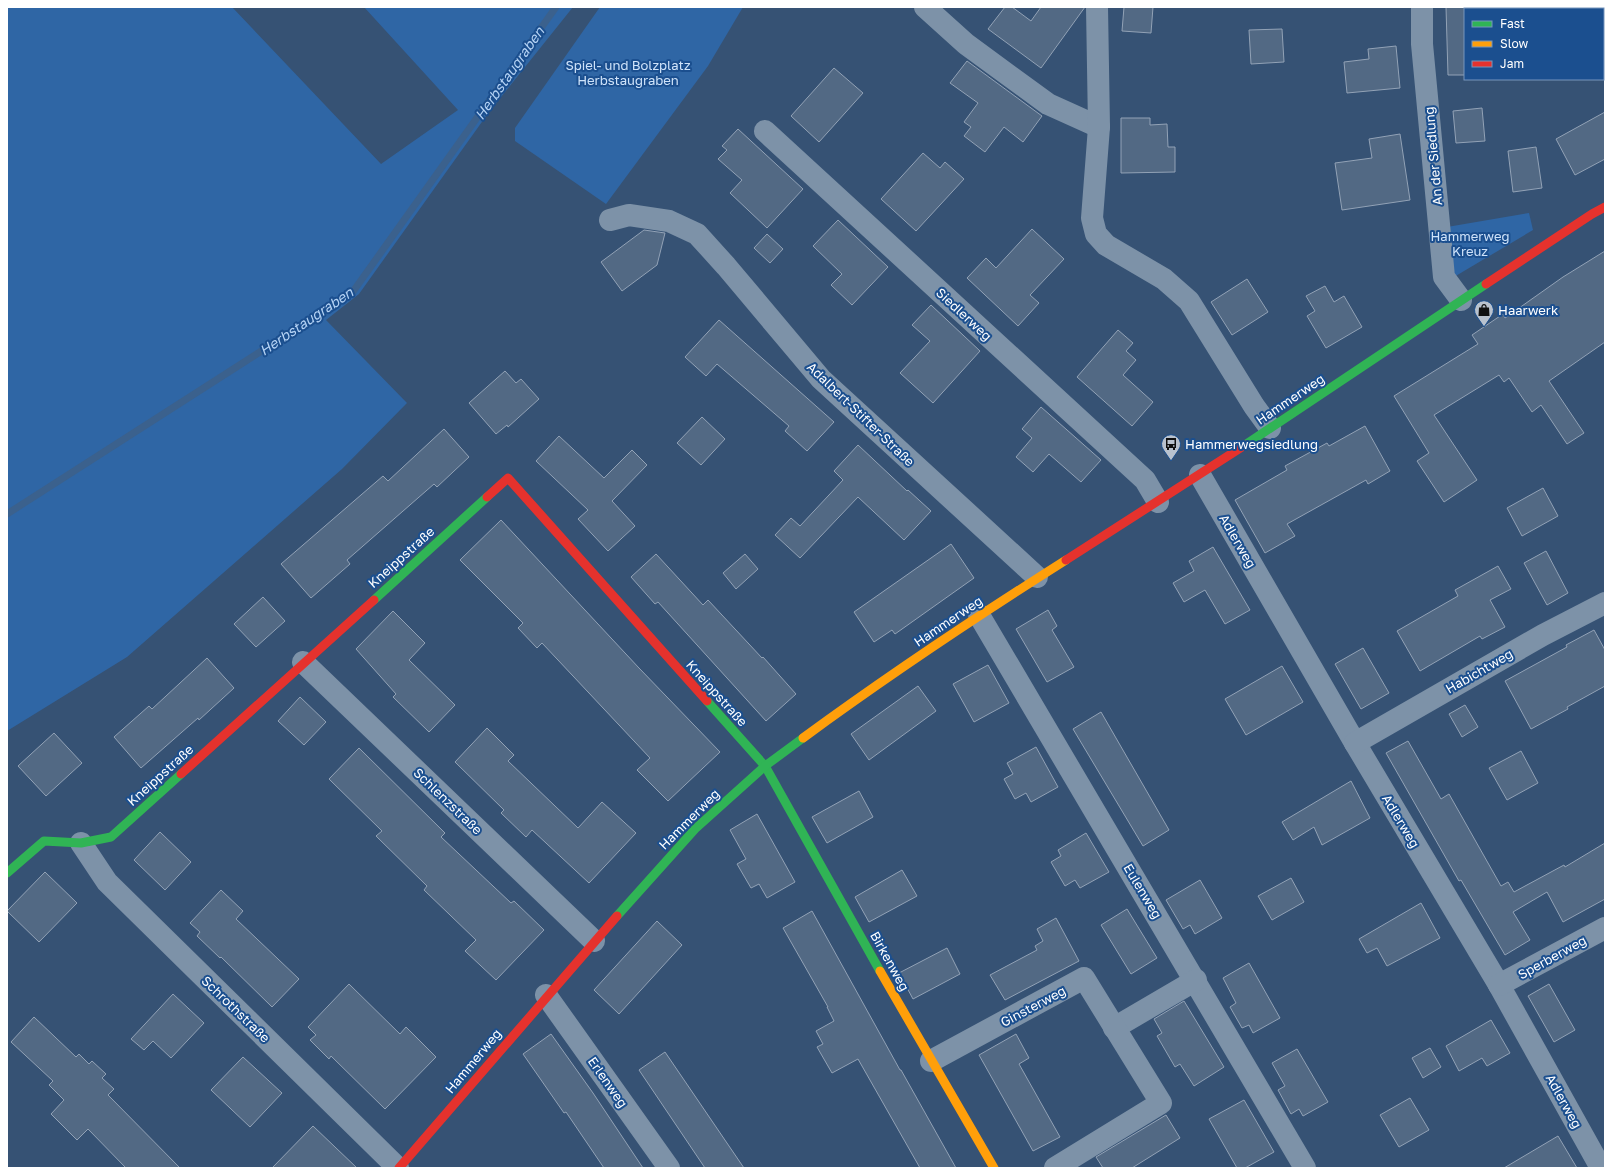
<svg xmlns="http://www.w3.org/2000/svg" width="1612" height="1175" font-family="'Golos Text',sans-serif">
  <rect width="100%" height="100%" fill="#365274"/>
  <g fill="#2f66a5">
    <path d="M 7,7 L 232,7 L 381,164 L 458,110 L 364,7 L 573,7 L 489,112 L 359,294 L 326,320 L 407,403 L 342,469 L 127,657 L 7,731 Z"/>
    <path d="M 600,7 L 743,7 L 708,66 L 606,204 L 515,141 L 515,128 Z"/>
    <path d="M 1529,213 L 1533,230 L 1454,277 L 1447,227 Z"/>
  </g>
  <g fill="none" stroke-linecap="round" stroke-linejoin="round">
    <path stroke="#3b618d" stroke-width="7" d="M 7,514 L 352,293 L 556,7"/>
  </g>
  <g fill="#526984" stroke="#92a2b6">
    <path d="M 1005,7 L 1012,7 L 1031,21 L 1041,7 L 1085,7 L 1041,68 L 988,29 Z"/>
    <path d="M 1124,7 L 1153,7 L 1151,33 L 1122,31 Z"/>
    <path d="M 1446,7 L 1465,7 L 1465,75 L 1448,75 Z"/>
    <path d="M 1282,29 L 1284,62 L 1251,64 L 1249,30 Z"/>
    <path d="M 1396,46 L 1400,88 L 1347,93 L 1344,62 L 1369,59 L 1368,49 Z"/>
    <path d="M 967,61 L 1042,116 L 1023,142 L 1004,127 L 985,152 L 964,136 L 971,127 L 964,122 L 978,103 L 950,83 Z"/>
    <path d="M 834,68 L 863,93 L 819,142 L 791,116 Z"/>
    <path d="M 1482,108 L 1485,141 L 1456,143 L 1453,111 Z"/>
    <path d="M 1605,112 L 1605,159 L 1575,175 L 1556,139 Z"/>
    <path d="M 1121,118 L 1150,118 L 1150,125 L 1167,124 L 1168,147 L 1175,147 L 1175,172 L 1121,173 Z"/>
    <path d="M 738,129 L 803,189 L 767,228 L 730,193 L 742,180 L 718,159 L 727,150 L 722,146 Z"/>
    <path d="M 1400,134 L 1410,200 L 1342,210 L 1335,163 L 1372,158 L 1369,139 Z"/>
    <path d="M 1536,147 L 1542,188 L 1513,192 L 1508,151 Z"/>
    <path d="M 923,153 L 940,168 L 945,162 L 964,179 L 916,231 L 881,199 Z"/>
    <path d="M 838,220 L 888,267 L 852,305 L 831,285 L 842,274 L 813,246 Z"/>
    <path d="M 1032,229 L 1064,259 L 1030,295 L 1039,303 L 1018,326 L 967,278 L 986,258 L 996,268 Z"/>
    <path d="M 644,230 L 665,233 L 657,265 L 622,291 L 601,262 Z"/>
    <path d="M 767,234 L 783,249 L 770,263 L 754,248 Z"/>
    <path d="M 1605,251 L 1605,342 L 1549,381 L 1584,433 L 1567,444 L 1541,405 L 1532,412 L 1509,378 L 1504,382 L 1499,375 L 1434,415 L 1477,480 L 1444,502 L 1417,461 L 1429,453 L 1394,396 L 1478,344 L 1472,335 L 1503,314 L 1505,318 L 1563,277 Z"/>
    <path d="M 1247,279 L 1268,312 L 1232,335 L 1211,302 Z"/>
    <path d="M 1325,286 L 1334,302 L 1344,296 L 1362,327 L 1326,348 L 1307,316 L 1315,311 L 1306,296 Z"/>
    <path d="M 931,305 L 980,351 L 933,403 L 900,373 L 930,341 L 912,325 Z"/>
    <path d="M 719,320 L 834,422 L 807,451 L 785,431 L 789,426 L 717,364 L 706,376 L 685,357 Z"/>
    <path d="M 1118,330 L 1133,343 L 1126,351 L 1136,360 L 1123,375 L 1153,402 L 1132,426 L 1077,377 Z"/>
    <path d="M 505,371 L 516,383 L 521,379 L 539,399 L 508,427 L 507,425 L 496,434 L 469,403 Z"/>
    <path d="M 1041,407 L 1101,460 L 1081,482 L 1049,454 L 1033,472 L 1016,457 L 1032,438 L 1022,429 Z"/>
    <path d="M 702,417 L 725,439 L 701,465 L 677,443 Z"/>
    <path d="M 1365,426 L 1390,471 L 1368,484 L 1366,480 L 1287,524 L 1295,536 L 1265,553 L 1235,500 L 1287,470 L 1285,466 L 1327,443 L 1329,446 Z"/>
    <path d="M 444,429 L 469,457 L 437,487 L 434,484 L 347,560 L 350,564 L 311,598 L 281,564 L 383,476 L 388,481 Z"/>
    <path d="M 559,436 L 604,478 L 632,450 L 647,465 L 612,501 L 635,526 L 608,551 L 578,519 L 588,510 L 536,461 Z"/>
    <path d="M 858,445 L 907,491 L 908,490 L 931,511 L 904,540 L 858,497 L 800,558 L 775,535 L 791,518 L 800,526 L 843,480 L 834,471 Z"/>
    <path d="M 1543,488 L 1558,516 L 1522,536 L 1507,508 Z"/>
    <path d="M 501,520 L 639,668 L 720,752 L 668,801 L 637,770 L 650,758 L 542,643 L 537,648 L 518,628 L 523,623 L 460,560 Z"/>
    <path d="M 951,544 L 974,578 L 895,634 L 892,630 L 874,642 L 854,612 Z"/>
    <path d="M 1213,547 L 1250,610 L 1225,624 L 1205,590 L 1184,602 L 1173,583 L 1194,571 L 1189,561 Z"/>
    <path d="M 1546,551 L 1568,593 L 1547,605 L 1524,563 Z"/>
    <path d="M 656,554 L 703,605 L 708,600 L 762,658 L 763,657 L 796,694 L 766,721 L 658,602 L 655,604 L 631,577 Z"/>
    <path d="M 745,554 L 758,569 L 736,589 L 723,573 Z"/>
    <path d="M 1498,566 L 1511,589 L 1490,600 L 1505,627 L 1482,639 L 1480,636 L 1420,671 L 1397,631 L 1458,596 L 1455,590 Z"/>
    <path d="M 263,597 L 285,621 L 256,647 L 234,624 Z"/>
    <path d="M 1048,610 L 1057,626 L 1052,630 L 1074,667 L 1047,682 L 1016,629 Z"/>
    <path d="M 393,611 L 425,643 L 409,660 L 455,705 L 429,732 L 393,697 L 396,694 L 356,649 Z"/>
    <path d="M 1594,630 L 1605,650 L 1605,686 L 1567,707 L 1568,709 L 1531,729 L 1505,681 L 1567,647 L 1566,645 Z"/>
    <path d="M 1363,648 L 1389,693 L 1361,709 L 1335,664 Z"/>
    <path d="M 207,658 L 234,688 L 199,720 L 198,718 L 141,768 L 114,737 L 149,706 L 152,709 Z"/>
    <path d="M 988,665 L 1009,703 L 974,722 L 953,684 Z"/>
    <path d="M 1282,666 L 1303,702 L 1246,735 L 1225,699 Z"/>
    <path d="M 918,686 L 936,711 L 869,760 L 851,734 Z"/>
    <path d="M 300,697 L 326,722 L 304,745 L 278,721 Z"/>
    <path d="M 1465,705 L 1478,727 L 1462,737 L 1449,714 Z"/>
    <path d="M 1101,712 L 1169,830 L 1143,846 L 1073,729 Z"/>
    <path d="M 487,728 L 514,755 L 508,761 L 578,828 L 602,802 L 636,833 L 589,883 L 532,830 L 526,837 L 501,813 L 504,810 L 455,762 Z"/>
    <path d="M 54,733 L 82,763 L 46,796 L 18,766 Z"/>
    <path d="M 1408,741 L 1441,799 L 1449,794 L 1501,886 L 1508,882 L 1514,892 L 1564,865 L 1565,867 L 1605,843 L 1605,899 L 1563,922 L 1547,892 L 1513,912 L 1530,940 L 1505,955 L 1461,880 L 1459,881 L 1386,753 Z"/>
    <path d="M 1036,747 L 1058,787 L 1031,802 L 1026,793 L 1015,799 L 1004,779 L 1013,774 L 1007,763 Z"/>
    <path d="M 359,748 L 445,833 L 441,837 L 511,903 L 514,901 L 544,930 L 496,980 L 465,951 L 476,940 L 424,890 L 427,886 L 376,836 L 382,831 L 329,779 Z"/>
    <path d="M 1521,751 L 1538,783 L 1507,800 L 1489,768 Z"/>
    <path d="M 1351,781 L 1370,818 L 1322,845 L 1314,827 L 1293,840 L 1282,822 Z"/>
    <path d="M 859,791 L 873,817 L 827,843 L 812,817 Z"/>
    <path d="M 757,814 L 795,882 L 767,898 L 759,884 L 751,888 L 737,864 L 746,859 L 730,830 Z"/>
    <path d="M 160,832 L 191,862 L 165,890 L 134,860 Z"/>
    <path d="M 1086,833 L 1109,872 L 1080,888 L 1075,880 L 1065,886 L 1051,862 L 1061,856 L 1058,850 Z"/>
    <path d="M 902,870 L 917,896 L 869,922 L 855,897 Z"/>
    <path d="M 45,872 L 77,903 L 39,942 L 7,911 Z"/>
    <path d="M 1291,878 L 1304,902 L 1272,920 L 1258,896 Z"/>
    <path d="M 1200,880 L 1222,918 L 1195,934 L 1190,925 L 1183,929 L 1166,900 Z"/>
    <path d="M 221,890 L 243,911 L 236,919 L 299,979 L 272,1007 L 221,957 L 220,958 L 197,936 L 200,932 L 190,923 Z"/>
    <path d="M 1421,903 L 1440,938 L 1387,966 L 1377,948 L 1367,953 L 1359,939 Z"/>
    <path d="M 1127,909 L 1157,958 L 1131,974 L 1101,925 Z"/>
    <path d="M 812,911 L 900,1070 L 901,1070 L 956,1168 L 920,1168 L 858,1059 L 832,1073 L 817,1047 L 823,1044 L 816,1031 L 834,1021 L 827,1007 L 828,1007 L 783,928 Z"/>
    <path d="M 1056,918 L 1079,961 L 1005,1000 L 990,975 L 1037,950 L 1035,946 L 1043,941 L 1037,929 Z"/>
    <path d="M 657,921 L 682,945 L 619,1014 L 594,990 Z"/>
    <path d="M 947,948 L 960,974 L 913,999 L 899,973 Z"/>
    <path d="M 1249,963 L 1280,1018 L 1253,1033 L 1249,1025 L 1242,1028 L 1230,1007 L 1236,1003 L 1223,978 Z"/>
    <path d="M 349,984 L 400,1034 L 406,1027 L 436,1057 L 385,1109 L 331,1056 L 329,1059 L 310,1040 L 316,1035 L 308,1027 Z"/>
    <path d="M 1549,984 L 1575,1030 L 1554,1042 L 1528,996 Z"/>
    <path d="M 173,994 L 204,1023 L 171,1058 L 153,1041 L 144,1050 L 131,1039 Z"/>
    <path d="M 1184,1001 L 1224,1067 L 1194,1086 L 1180,1064 L 1175,1067 L 1157,1036 L 1162,1033 L 1154,1019 Z"/>
    <path d="M 34,1017 L 76,1057 L 79,1054 L 89,1064 L 92,1061 L 106,1074 L 102,1078 L 114,1089 L 108,1095 L 180,1168 L 126,1168 L 88,1129 L 77,1140 L 51,1114 L 64,1100 L 49,1085 L 53,1081 L 11,1042 Z"/>
    <path d="M 1491,1020 L 1510,1053 L 1487,1066 L 1482,1058 L 1459,1071 L 1446,1046 Z"/>
    <path d="M 551,1034 L 593,1093 L 643,1168 L 604,1168 L 566,1112 L 564,1113 L 523,1054 Z"/>
    <path d="M 1016,1034 L 1029,1058 L 1019,1064 L 1060,1137 L 1033,1151 L 979,1055 Z"/>
    <path d="M 1430,1048 L 1441,1067 L 1423,1078 L 1412,1058 Z"/>
    <path d="M 1297,1049 L 1328,1102 L 1303,1116 L 1299,1109 L 1291,1114 L 1278,1090 L 1285,1086 L 1272,1063 Z"/>
    <path d="M 665,1052 L 729,1146 L 744,1168 L 705,1168 L 639,1070 Z"/>
    <path d="M 243,1057 L 282,1093 L 250,1127 L 211,1090 Z"/>
    <path d="M 1410,1098 L 1429,1130 L 1399,1147 L 1380,1115 Z"/>
    <path d="M 1244,1100 L 1274,1152 L 1245,1168 L 1237,1168 L 1209,1119 Z"/>
    <path d="M 1166,1115 L 1180,1138 L 1132,1168 L 1103,1168 L 1096,1157 Z"/>
    <path d="M 313,1126 L 357,1168 L 272,1168 Z"/>
    <path d="M 1558,1136 L 1577,1168 L 1504,1168 Z"/>
  </g>
  <g fill="none" stroke-linecap="round" stroke-linejoin="round">
    <g stroke="#7d92a8" stroke-width="22">
      <path d="M 925,7 L 966,44 L 1048,104 L 1099,127"/>
      <path d="M 1097,7 L 1099,127 L 1092,218 L 1096,234 L 1106,245 L 1164,279 L 1189,301 L 1254,406 L 1270,428"/>
      <path d="M 1422,7 L 1422,44 L 1444,277 L 1461,300"/>
      <path d="M 765,131 L 1145,480 L 1158,502"/>
      <path d="M 610,220 L 629,215 L 669,221 L 697,234 L 726,266 L 821,379 L 1037,577"/>
      <path d="M 1200,475 L 1355,743 L 1499,985 L 1601,1168"/>
      <path d="M 979,615 L 1305,1168"/>
      <path d="M 303,662 L 594,941"/>
      <path d="M 1355,743 L 1543,635 L 1605,603"/>
      <path d="M 81,843 L 107,882 L 398,1168"/>
      <path d="M 1499,985 L 1605,928"/>
      <path d="M 546,995 L 669,1168"/>
      <path d="M 1114,1028 L 1196,980"/>
      <path d="M 931,1061 L 1084,978 L 1161,1103 L 1055,1168"/>
    </g>
    <g stroke="#30b455" stroke-width="9">
      <path d="M 1245,445 L 1486,284"/>
      <path d="M 374,600 L 487,497"/>
      <path d="M 707,701 L 765,766 L 880,971"/>
      <path d="M 7,873 L 44,841 L 81,843 L 111,837 L 181,774"/>
      <path d="M 617,916 L 695,829 L 765,766 L 803,738"/>
    </g>
    <g stroke="#ff9f0a" stroke-width="9">
      <path d="M 803,738 C 889,675 976,617 1066,560"/>
      <path d="M 880,971 L 994,1168"/>
    </g>
    <g stroke="#e5322d" stroke-width="9">
      <path d="M 1486,284 L 1592,214 L 1605,207"/>
      <path d="M 487,497 L 508,478 L 707,701"/>
      <path d="M 1066,560 L 1245,445"/>
      <path d="M 181,774 L 374,600"/>
      <path d="M 399,1168 L 617,916"/>
    </g>
  </g>
  <defs>
    <g id="shop-pin" transform="scale(1)"><path d="M0 17L-7.5 6A9.5 9.5 0 1 1 7.5 6Z" fill="#b9c2ce" stroke="#1b4f8f"/><path d="M-5-2.5h2.3a2.7 3.5 0 0 1 5.4 0H5L5.5 6h-11ZM-1.5-2.5h3a1.5 2.3 0 0 0-3 0Z" fill="#111"/></g>
    <g id="bus-pin" transform="scale(1)"><path d="M0 17L-7.5 6A9.5 9.5 0 1 1 7.5 6Z" fill="#b9c2ce" stroke="#1b4f8f"/><path d="M-5-6H5V4H4V6H2V4H-2V6H-4V4H-5ZM-3.5-4V0h7V-4ZM-3.5 1.2v1.5H-2V1.2ZM2 1.2v1.5H3.5V1.2Z" fill="#111"/></g>
  </defs>
  <g fill-rule="evenodd">
    <use href="#shop-pin" x="1484" y="310"/>
    <use href="#bus-pin" x="1171" y="444"/>
  </g>
  <g text-anchor="middle" dominant-baseline="central" stroke-width="4" stroke-linejoin="round" paint-order="stroke">
    <g font-size="13" fill="#cfe3fa" stroke="#1b4f8f">
      <text x="628" y="65">Spiel- und Bolzplatz<tspan x="628" dy="15">Herbstaugraben</tspan></text>
      <text x="1470" y="236">Hammerweg<tspan x="1470" dy="15">Kreuz</tspan></text>
    </g>
    <g font-size="13" fill="#fff" stroke="#1b4f8f">
      <text transform="translate(1433 156) rotate(-95)">An der Siedlung</text>
      <text transform="translate(964 314) rotate(43)">Siedlerweg</text>
      <text transform="translate(1290 399) rotate(-34)">Hammerweg</text>
      <text transform="translate(861 414) rotate(44)">Adalbert-Stifter-Straße</text>
      <text transform="translate(1238 541) rotate(60)">Adlerweg</text>
      <text transform="translate(401 557) rotate(-42)">Kneippstraße</text>
      <text transform="translate(948 621) rotate(-34)">Hammerweg</text>
      <text transform="translate(1479 671) rotate(-30)">Habichtweg</text>
      <text transform="translate(717 693) rotate(48)">Kneippstraße</text>
      <text transform="translate(160 775) rotate(-42)">Kneippstraße</text>
      <text transform="translate(448 801) rotate(44)">Schlenzstraße</text>
      <text transform="translate(689 819) rotate(-45)">Hammerweg</text>
      <text transform="translate(1401 821) rotate(59)">Adlerweg</text>
      <text transform="translate(1143 891) rotate(59)">Eulenweg</text>
      <text transform="translate(1552 957) rotate(-29)">Sperberweg</text>
      <text transform="translate(890 961) rotate(61)">Birkenweg</text>
      <text transform="translate(1033 1006) rotate(-28)">Ginsterweg</text>
      <text transform="translate(236 1009) rotate(44)">Schrothstraße</text>
      <text transform="translate(473 1061) rotate(-50)">Hammerweg</text>
      <text transform="translate(608 1082) rotate(55)">Erlenweg</text>
      <text transform="translate(1564 1101) rotate(61)">Adlerweg</text>
    </g>
    <g font-size="13" fill="#fff" stroke="#1b4f8f" text-anchor="start">
      <text x="1498" y="310">Haarwerk</text>
      <text x="1185" y="444">Hammerwegsiedlung</text>
    </g>
    <g font-size="14" font-style="italic" fill="#b5d3f5" stroke="#1b4f8f">
      <text transform="translate(509 73) rotate(-55)">Herbstaugraben</text>
      <text transform="translate(306 321) rotate(-34)">Herbstaugraben</text>
    </g>
  </g>
  <rect width="1612" height="1175" fill="none" stroke="#ffffff" stroke-width="16"/>
  <rect x="1464" y="8" width="140" height="72" fill="#1b4f8f" stroke="#7695bc"/>
  <rect x="1472" y="21" width="20" height="6" fill="#30b455" stroke="#7695bc"/>
  <text x="1500" y="28" font-size="12" fill="#ffffff">Fast</text>
  <rect x="1472" y="41" width="20" height="6" fill="#ff9f0a" stroke="#7695bc"/>
  <text x="1500" y="48" font-size="12" fill="#ffffff">Slow</text>
  <rect x="1472" y="61" width="20" height="6" fill="#e5322d" stroke="#7695bc"/>
  <text x="1500" y="68" font-size="12" fill="#ffffff">Jam</text>
</svg>
